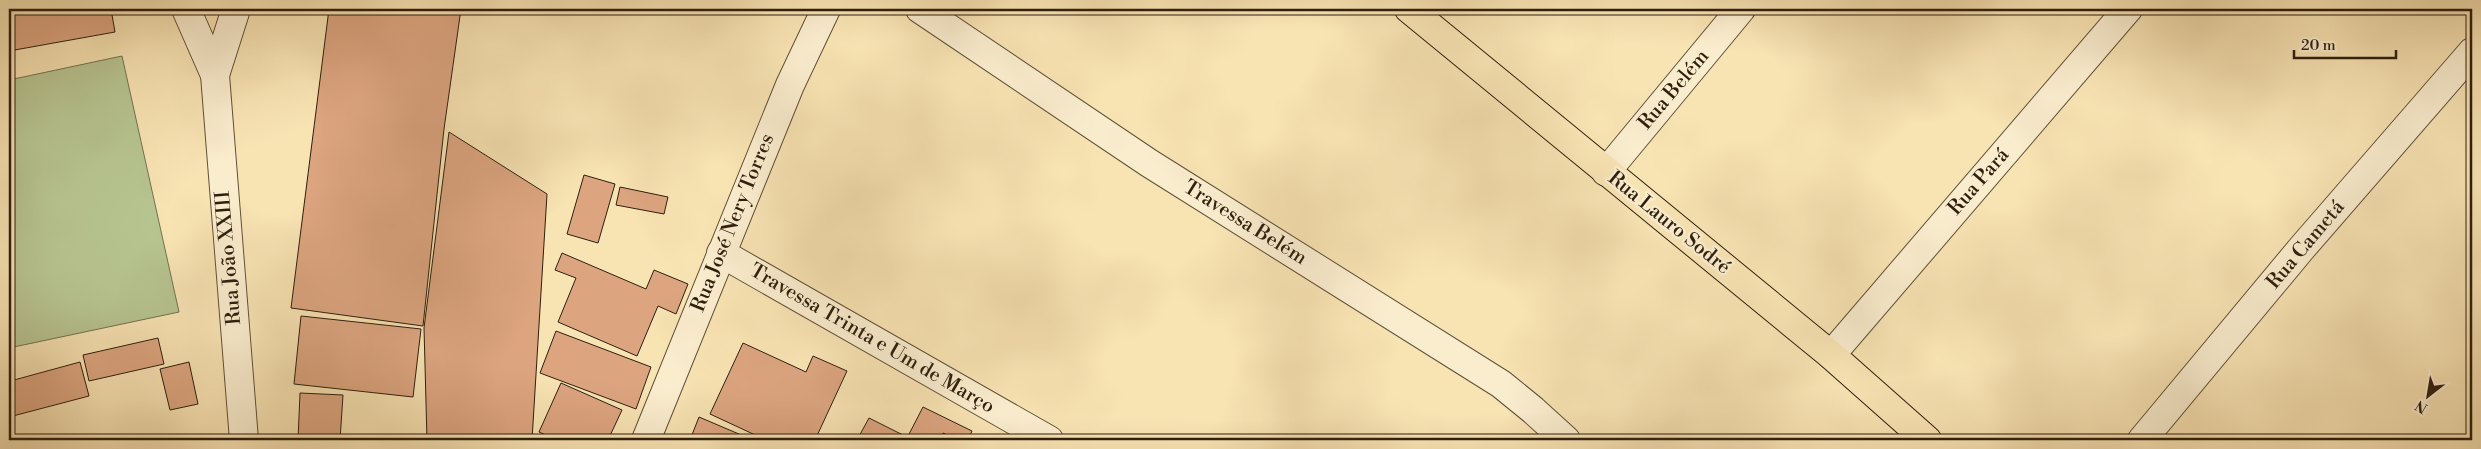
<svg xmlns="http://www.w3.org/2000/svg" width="2481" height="449" font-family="'Libre Bodoni',serif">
  <rect width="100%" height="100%" fill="#f8e3b3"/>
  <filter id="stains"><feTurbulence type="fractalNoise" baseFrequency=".004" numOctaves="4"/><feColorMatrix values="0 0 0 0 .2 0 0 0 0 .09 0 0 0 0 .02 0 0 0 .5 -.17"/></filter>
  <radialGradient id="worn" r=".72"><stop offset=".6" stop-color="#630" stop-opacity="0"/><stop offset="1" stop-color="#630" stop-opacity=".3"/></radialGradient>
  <path fill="#b7c591" stroke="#727250" d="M 122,56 L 179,312 L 9,348 L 9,80 Z"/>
  <g fill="#dca580" stroke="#2e1f0e">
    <path d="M 9,9 L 111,9 L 115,32 L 9,51 Z"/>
    <path d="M 329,9 L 461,9 L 444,129 L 423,326 L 291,308 Z"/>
    <path d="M 449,132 L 547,194 L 532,440 L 427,440 L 424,328 Z"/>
    <path d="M 584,175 L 615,184 L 598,243 L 567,234 Z"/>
    <path d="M 620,187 L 668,197 L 664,214 L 616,205 Z"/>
    <path d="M 562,253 L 646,289 L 654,270 L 688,284 L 676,314 L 658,306 L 637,356 L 558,322 L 576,278 L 555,270 Z"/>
    <path d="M 301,316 L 421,329 L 413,397 L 294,384 Z"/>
    <path d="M 556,331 L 651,367 L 636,409 L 540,373 Z"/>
    <path d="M 158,338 L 164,364 L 89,381 L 83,355 Z"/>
    <path d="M 743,343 L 806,372 L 813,356 L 847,371 L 815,440 L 766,440 L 710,414 Z"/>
    <path d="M 80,362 L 89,396 L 9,417 L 9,374 L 11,373 L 14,380 Z"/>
    <path d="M 189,362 L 198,404 L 170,410 L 160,369 Z"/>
    <path d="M 561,383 L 622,410 L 608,440 L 557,440 L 539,432 Z"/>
    <path d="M 300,393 L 343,395 L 340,440 L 298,440 Z"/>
    <path d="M 923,407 L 972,431 L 968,440 L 958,440 L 943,433 L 940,440 L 906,440 Z"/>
    <path d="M 699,417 L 753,440 L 690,440 Z"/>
    <path d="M 869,418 L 905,436 L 903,440 L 857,440 Z"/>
  </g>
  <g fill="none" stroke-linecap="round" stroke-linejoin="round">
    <g stroke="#605037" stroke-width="30">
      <g id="minor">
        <path d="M 186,9 L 215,75 L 244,440"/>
        <path d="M 920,9 L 1149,163 L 1501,384 L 1533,410 L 1566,440"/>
        <path d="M 215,75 L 236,9"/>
        <path d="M 1606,172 L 1741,9"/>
        <path d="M 721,253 L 1049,440"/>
        <path d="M 1831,355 L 2128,9"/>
        <path d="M 646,440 L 790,85 L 826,9"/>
        <path d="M 2142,440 L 2301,249 L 2472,52"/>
      </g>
    </g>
    <g stroke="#2e1f0e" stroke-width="30">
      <path id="major" d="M 1409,9 L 1831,355 L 1927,440"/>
    </g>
    <use href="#minor" stroke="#faedce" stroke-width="28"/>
    <use href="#major" stroke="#f8e3b3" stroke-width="28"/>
  </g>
  <g text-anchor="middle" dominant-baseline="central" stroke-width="5" stroke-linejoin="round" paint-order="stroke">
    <g font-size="20" fill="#2e1f0e" stroke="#faedce">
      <text transform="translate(1674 90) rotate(-50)">Rua Belém</text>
      <text transform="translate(1979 182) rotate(-49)">Rua Pará</text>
      <text transform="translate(733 223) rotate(-68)">Rua José Nery Torres</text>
      <text transform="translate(1245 223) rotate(32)">Travessa Belém</text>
      <text transform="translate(1669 223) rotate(39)">Rua Lauro Sodré</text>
      <text transform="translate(2306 245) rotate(-50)">Rua Cametá</text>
      <text transform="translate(229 258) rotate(-95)">Rua João XXIII</text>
      <text transform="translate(872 339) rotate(30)">Travessa Trinta e Um de Março</text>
    </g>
  </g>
  <rect width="2481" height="449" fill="none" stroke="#f8e3b3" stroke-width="30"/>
  <rect x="10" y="10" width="2461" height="429" fill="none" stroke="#2e1f0e" stroke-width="2.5"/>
  <rect x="15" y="15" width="2451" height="419" fill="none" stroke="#2e1f0e"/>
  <g transform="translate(2428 396) rotate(211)" stroke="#faedce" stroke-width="4" paint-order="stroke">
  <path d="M0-4L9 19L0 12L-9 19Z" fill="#2e1f0e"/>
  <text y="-8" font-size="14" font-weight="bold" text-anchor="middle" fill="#2e1f0e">N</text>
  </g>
  <path d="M2294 50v8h102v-8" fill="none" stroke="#2e1f0e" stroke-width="2.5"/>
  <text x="2301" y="50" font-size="15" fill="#2e1f0e" stroke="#faedce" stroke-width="4" paint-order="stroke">20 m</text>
  <rect width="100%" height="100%" filter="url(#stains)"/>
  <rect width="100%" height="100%" fill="url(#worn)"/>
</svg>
